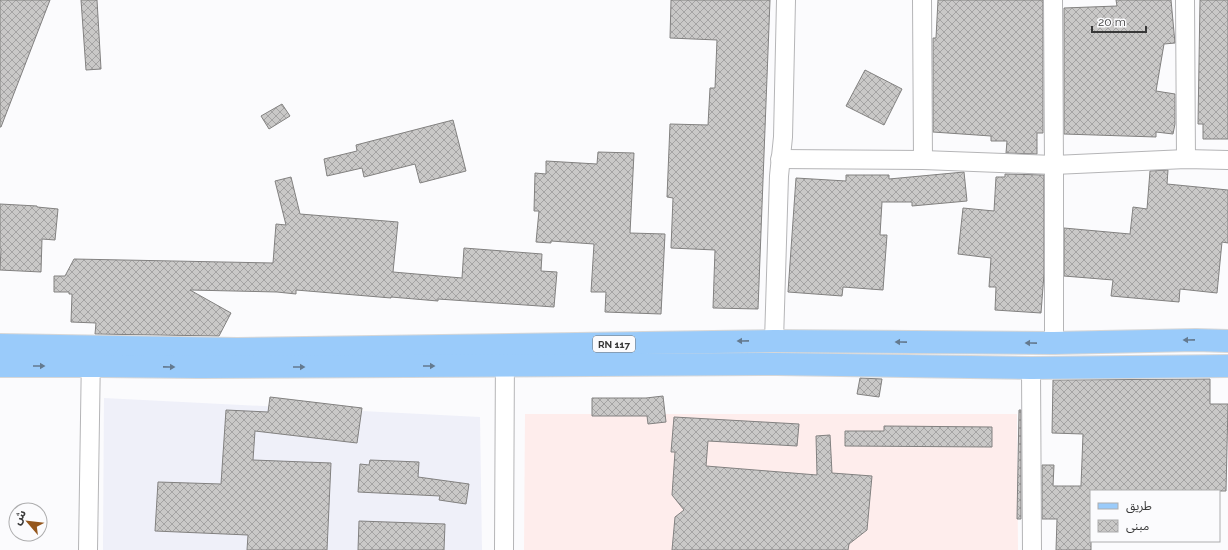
<svg xmlns="http://www.w3.org/2000/svg" width="1228" height="550" font-family="Raleway,'Noto Sans Arabic',sans-serif">
  <defs>
    <pattern id="building-cross-hatch" width="8" height="8" patternUnits="userSpaceOnUse"><rect width="8" height="8" fill="#c9c8c7"/><path d="M0 0l8 8M0 8l8-8" fill="none" stroke="#a4a3a3"/></pattern>
  </defs>
  <rect width="100%" height="100%" fill="#fbfbfd"/>
  <path fill="#eff0f9" d="M 104,398 L 480,417 L 482,550 L 103,550 Z"/>
  <path fill="#feedec" d="M 525,414 L 1017,414 L 1018,550 L 524,550 Z"/>
  <g fill="url(#building-cross-hatch)" stroke="#828180">
    <path d="M 0,0 L 50,0 L 1,127 L 0,127 Z"/>
    <path d="M 81,0 L 97,0 L 101,69 L 86,70 Z"/>
    <path d="M 671,0 L 770,0 L 758,309 L 713,308 L 715,250 L 671,248 L 673,198 L 667,197 L 670,124 L 708,125 L 710,88 L 715,88 L 717,40 L 670,38 Z"/>
    <path d="M 938,0 L 1043,0 L 1043,133 L 1037,133 L 1037,154 L 1006,153 L 1007,141 L 991,141 L 991,136 L 933,132 L 933,38 L 936,38 Z"/>
    <path d="M 1116,0 L 1171,0 L 1175,43 L 1164,44 L 1156,91 L 1175,94 L 1175,124 L 1173,134 L 1156,132 L 1156,137 L 1064,134 L 1064,8 L 1117,6 Z"/>
    <path d="M 1200,0 L 1228,0 L 1228,139 L 1203,139 L 1203,124 L 1198,124 Z"/>
    <path d="M 865,70 L 902,89 L 884,125 L 846,106 Z"/>
    <path d="M 282,104 L 290,116 L 269,129 L 261,116 Z"/>
    <path d="M 453,120 L 466,171 L 420,183 L 415,164 L 364,177 L 362,168 L 327,176 L 324,159 L 357,151 L 356,145 Z"/>
    <path d="M 598,152 L 634,153 L 630,233 L 665,234 L 661,314 L 605,312 L 606,292 L 591,292 L 594,244 L 551,241 L 551,243 L 536,242 L 539,211 L 534,211 L 535,173 L 546,174 L 546,161 L 597,164 Z"/>
    <path d="M 1168,170 L 1167,184 L 1228,190 L 1228,243 L 1222,242 L 1217,293 L 1180,289 L 1179,302 L 1111,296 L 1113,280 L 1064,276 L 1064,228 L 1130,234 L 1133,207 L 1147,209 L 1150,171 Z"/>
    <path d="M 964,172 L 967,201 L 912,206 L 912,202 L 882,202 L 880,235 L 887,235 L 883,290 L 843,287 L 842,296 L 788,292 L 796,178 L 846,181 L 846,175 L 889,175 L 889,179 Z"/>
    <path d="M 1005,174 L 1044,175 L 1044,274 L 1041,313 L 995,310 L 996,287 L 989,287 L 991,258 L 958,254 L 963,208 L 994,211 L 996,177 L 1005,177 Z"/>
    <path d="M 291,177 L 300,214 L 398,222 L 393,272 L 462,278 L 464,248 L 542,254 L 541,271 L 557,272 L 554,307 L 438,299 L 438,301 L 391,297 L 391,298 L 296,290 L 296,294 L 277,292 L 190,290 L 231,313 L 219,336 L 95,334 L 96,323 L 71,322 L 72,294 L 69,294 L 69,292 L 54,292 L 54,276 L 65,276 L 74,259 L 273,263 L 276,224 L 286,225 L 275,181 Z"/>
    <path d="M 0,204 L 37,206 L 37,207 L 58,209 L 55,240 L 42,239 L 41,272 L 0,270 L 1,248 L 0,248 Z"/>
    <path d="M 860,378 L 882,379 L 879,397 L 857,394 Z"/>
    <path d="M 1210,379 L 1210,404 L 1228,404 L 1226,491 L 1091,491 L 1091,550 L 1056,550 L 1057,519 L 1042,519 L 1042,465 L 1054,465 L 1053,486 L 1081,486 L 1083,434 L 1052,433 L 1053,380 Z"/>
    <path d="M 663,396 L 666,422 L 648,424 L 647,416 L 592,416 L 592,398 L 646,398 Z"/>
    <path d="M 270,397 L 362,408 L 357,443 L 255,431 L 253,460 L 331,463 L 327,550 L 247,550 L 248,535 L 155,531 L 158,482 L 221,484 L 226,410 L 268,412 Z"/>
    <path d="M 1019,410 L 1021,410 L 1021,519 L 1017,519 Z"/>
    <path d="M 674,417 L 799,424 L 797,446 L 708,441 L 706,466 L 817,475 L 816,436 L 830,435 L 832,473 L 872,476 L 867,530 L 849,544 L 848,550 L 672,550 L 675,517 L 684,510 L 672,495 L 675,452 L 671,452 Z"/>
    <path d="M 884,426 L 992,427 L 992,447 L 845,446 L 845,431 L 884,431 Z"/>
    <path d="M 370,460 L 419,462 L 418,477 L 469,484 L 466,504 L 439,500 L 440,496 L 358,492 L 360,464 L 369,465 Z"/>
    <path d="M 359,521 L 445,524 L 444,550 L 358,550 Z"/>
  </g>
  <g fill="none" stroke-linecap="round" stroke-linejoin="round">
    <g stroke="#b5b5b7" stroke-width="20">
      <g id="street">
        <path d="M 922,0 L 923,160"/>
        <path d="M 1053,0 L 1054,165 L 1054,343"/>
        <path d="M 1185,0 L 1186,159"/>
        <path d="M 780,159 L 923,160 L 1054,165 L 1186,159 L 1228,160"/>
        <path d="M 774,341 L 779,176 L 783,137 L 786,0"/>
        <path d="M 1031,368 L 1032,550"/>
        <path d="M 88,550 L 91,353"/>
        <path d="M 504,550 L 505,353"/>
      </g>
    </g>
    <g stroke="#d7d7d7" stroke-width="24">
      <g id="primary">
        <path d="M 0,345 L 237,349 L 774,341 L 1054,343 L 1196,340 L 1228,341"/>
        <path d="M 0,366 L 100,366 L 199,367 L 776,364 L 1031,368 L 1228,366"/>
      </g>
    </g>
    <use href="#street" stroke="#fff" stroke-width="18"/>
    <use href="#primary" stroke="#9acbfa" stroke-width="22"/>
  </g>
  <defs><path id="oneway-solid" d="M-6-.8H1V-3.2L6.5 0L1 3.2V.8H-6Z"/></defs>
  <g fill="#647a8f">
    <use href="#oneway-solid" transform="translate(1189 340) rotate(179)"/>
    <use href="#oneway-solid" transform="translate(743 341) rotate(179)"/>
    <use href="#oneway-solid" transform="translate(901 342) rotate(-179)"/>
    <use href="#oneway-solid" transform="translate(1031 343) rotate(-179)"/>
    <use href="#oneway-solid" transform="translate(39 366)"/>
    <use href="#oneway-solid" transform="translate(429 366)"/>
    <use href="#oneway-solid" transform="translate(169 367) rotate(1)"/>
    <use href="#oneway-solid" transform="translate(299 367)"/>
  </g>
  <g text-anchor="middle" dominant-baseline="central" stroke-width="4" stroke-linejoin="round" paint-order="stroke">
    <rect fill="#fbfbfd" stroke="#727273" stroke-width="1" x="593" y="336" width="42" height="16" rx="3"/>
    <g font-size="10" font-weight="bold" fill="#383838">
      <text x="614" y="344">RN 117</text>
    </g>
  </g>
  <rect x="1090" y="490" width="130" height="52" fill="#fbfbfd" stroke="#adadae"/>
  <rect x="1098" y="503" width="20" height="6" fill="#9acbfa" stroke="#adadae"/>
  <text x="1126" y="510" font-size="12" fill="#383838">طريق</text>
  <rect x="1098" y="520" width="20" height="12" fill="url(#building-cross-hatch)" stroke="#adadae"/>
  <text x="1126" y="530" font-size="12" fill="#383838">مبنى</text>
  <g transform="translate(28 522) rotate(298)"><circle r="19" fill="#fbfbfd" stroke="#adadae"/>
  <path d="M0-3L7 15L0 10L-7 15Z" fill="#94561c"/>
  <text y="-6" font-size="11" font-weight="bold" text-anchor="middle" fill="#383838">ش</text>
  </g>
  <path d="M1092 26v6h54v-6" fill="none" stroke="#383838" stroke-width="2"/>
  <text x="1098" y="26" font-size="12" fill="#383838" stroke="#fbfbfd" stroke-width="3" paint-order="stroke">20 m</text>
</svg>
